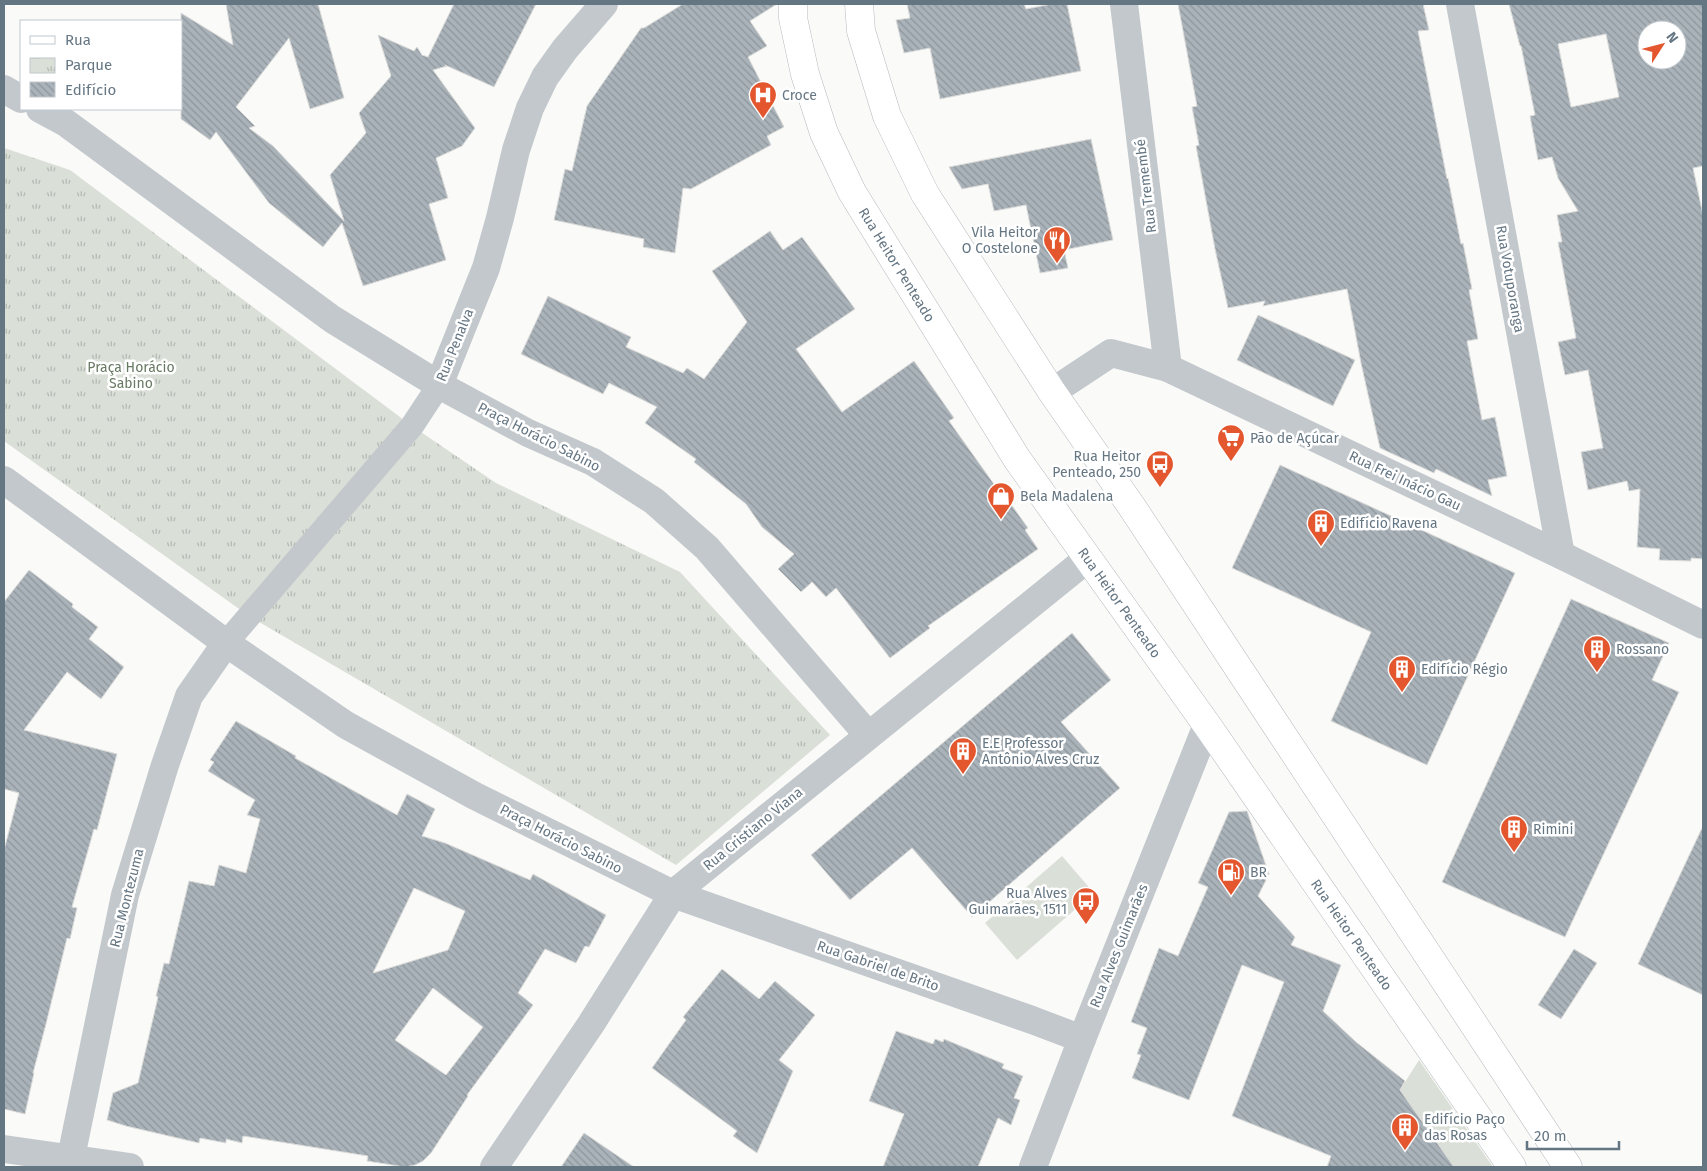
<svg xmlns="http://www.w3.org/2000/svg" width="1707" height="1171" font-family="'Fira Sans',sans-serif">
  <defs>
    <pattern id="park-tufts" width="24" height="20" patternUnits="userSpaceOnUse" patternTransform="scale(1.25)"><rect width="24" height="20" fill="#dadfd7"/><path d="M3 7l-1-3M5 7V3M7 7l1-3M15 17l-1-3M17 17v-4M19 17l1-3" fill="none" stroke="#b4b9b4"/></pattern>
    <pattern id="building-back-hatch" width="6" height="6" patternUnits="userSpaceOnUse" patternTransform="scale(1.25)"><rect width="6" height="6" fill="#aab3b9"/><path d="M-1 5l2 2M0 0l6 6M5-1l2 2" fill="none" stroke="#8e969c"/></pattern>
  </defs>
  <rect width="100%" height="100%" fill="#fafaf8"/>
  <path fill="url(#park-tufts)" d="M 4,148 L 70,170 L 412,426 L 496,483 L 680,572 L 830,735 L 676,865 L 249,616 L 4,441 Z"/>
  <g fill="#dadfd7">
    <path d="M 1062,856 L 1094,893 L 1017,960 L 985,923 Z"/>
    <path d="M 1419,1060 L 1493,1167 L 1453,1167 L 1400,1090 Z"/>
  </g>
  <g fill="url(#building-back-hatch)" stroke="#dcdcda" fill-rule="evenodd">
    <path d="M 226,4 L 318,4 L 344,98 L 310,109 L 289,38 L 236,107 L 255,126 L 249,128 L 273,146 L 344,221 L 330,175 L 366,133 L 359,113 L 391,76 L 378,35 L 414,51 L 417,47 L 422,55 L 428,57 L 454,4 L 536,4 L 494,87 L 445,65 L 447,66 L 433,70 L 475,128 L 462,146 L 436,158 L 448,198 L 429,204 L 446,260 L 363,286 L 342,223 L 323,247 L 269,203 L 216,132 L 210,140 L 181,119 L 181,13 L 233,45 Z"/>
    <path d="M 683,4 L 777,4 L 750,21 L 767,46 L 748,57 L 784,127 L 767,136 L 771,145 L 691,189 L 683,188 L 675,253 L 643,247 L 644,239 L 554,220 L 565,169 L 572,171 L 587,106 L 641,28 L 644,28 Z"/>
    <path d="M 907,4 L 1024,4 L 1026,9 L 1052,4 L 1067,4 L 1081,71 L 940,99 L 930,48 L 904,53 L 896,20 L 910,18 Z"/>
    <path d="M 1178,4 L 1423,4 L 1429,30 L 1418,31 L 1447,179 L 1448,178 L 1461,244 L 1463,243 L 1472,289 L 1469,290 L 1478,339 L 1467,341 L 1482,420 L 1495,417 L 1507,476 L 1488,480 L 1492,496 L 1436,469 L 1434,473 L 1380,448 L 1361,363 L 1347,289 L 1263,306 L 1265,301 L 1228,308 L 1215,249 L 1196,146 L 1199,145 L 1192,107 L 1197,106 Z"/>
    <path d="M 1509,4 L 1703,4 L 1703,166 L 1693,168 L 1703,215 L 1703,559 L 1691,558 L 1691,561 L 1659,560 L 1660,549 L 1637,547 L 1640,489 L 1629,491 L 1627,481 L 1588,490 L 1581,452 L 1603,448 L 1588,370 L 1565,375 L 1558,342 L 1576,338 L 1558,242 L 1562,242 L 1557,215 L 1578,211 L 1558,178 L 1552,157 L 1538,160 L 1530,116 L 1535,115 L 1521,46 L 1520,46 ZM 1647,30 L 1677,30 L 1677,60 L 1647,60 ZM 1606,34 L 1619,97 L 1571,107 L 1558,44 Z"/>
    <path d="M 1091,139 L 1113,240 L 1064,250 L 1068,268 L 1040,273 L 1026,205 L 994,211 L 988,184 L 962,189 L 949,167 Z"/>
    <path d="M 770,231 L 783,250 L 802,237 L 855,309 L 796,349 L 842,412 L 914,361 L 954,418 L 949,421 L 996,487 L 998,486 L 1028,528 L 1025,530 L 1038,549 L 928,626 L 930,628 L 890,658 L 836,588 L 826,597 L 812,582 L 801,592 L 778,569 L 794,554 L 762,527 L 746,504 L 694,462 L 696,459 L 645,423 L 657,407 L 609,383 L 603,394 L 521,354 L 548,296 L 631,337 L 626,347 L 683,373 L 687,368 L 704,379 L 747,322 L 712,271 Z"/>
    <path d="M 1258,315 L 1355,360 L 1333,406 L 1237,360 Z"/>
    <path d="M 1280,465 L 1515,573 L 1427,765 L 1331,721 L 1371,632 L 1232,568 Z"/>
    <path d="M 29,570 L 73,604 L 72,607 L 98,627 L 89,639 L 124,667 L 101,699 L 67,672 L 24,730 L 117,754 L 97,830 L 94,829 L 72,907 L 77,908 L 70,939 L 67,938 L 46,1024 L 33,1073 L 34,1073 L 25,1114 L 4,1109 L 4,850 L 19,793 L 4,789 L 4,602 Z"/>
    <path d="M 1571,599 L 1669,643 L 1652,680 L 1679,692 L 1565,937 L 1442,882 Z"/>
    <path d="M 1072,633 L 1111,680 L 1061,722 L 1120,788 L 972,917 L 912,848 L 850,900 L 811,855 Z"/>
    <path d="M 236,721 L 296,756 L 295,758 L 397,815 L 407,794 L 435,809 L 422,836 L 445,843 L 530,880 L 533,874 L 606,915 L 589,947 L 585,946 L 576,963 L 545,949 L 518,993 L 533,1005 L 467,1095 L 468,1096 L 431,1153 L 423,1161 L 415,1165 L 405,1167 L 367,1161 L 368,1156 L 243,1136 L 242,1143 L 226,1139 L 226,1143 L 200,1138 L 199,1143 L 126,1126 L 107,1120 L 113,1093 L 138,1083 L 158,997 L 156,996 L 164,963 L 169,964 L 189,881 L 214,886 L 219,865 L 246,873 L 260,819 L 247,815 L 255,800 L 208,771 L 214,762 L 210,760 ZM 414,888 L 465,911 L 448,950 L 373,973 ZM 433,988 L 483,1027 L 446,1075 L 395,1040 Z"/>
    <path d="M 1247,811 L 1269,874 L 1258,896 L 1295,937 L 1291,945 L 1341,965 L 1323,1011 L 1356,1042 L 1405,1081 L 1400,1090 L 1454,1167 L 1327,1167 L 1331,1156 L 1232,1116 L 1284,982 L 1242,965 L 1189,1100 L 1132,1078 L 1141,1055 L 1137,1054 L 1147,1028 L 1131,1022 L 1159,948 L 1178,956 L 1208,887 L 1198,883 L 1229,812 Z"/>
    <path d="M 1703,826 L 1703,995 L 1638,964 Z"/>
    <path d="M 1574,949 L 1597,963 L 1561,1019 L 1538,1005 Z"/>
    <path d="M 722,969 L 759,999 L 775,981 L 815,1015 L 779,1060 L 793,1071 L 757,1153 L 733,1136 L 737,1131 L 652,1068 L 686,1020 L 683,1017 Z"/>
    <path d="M 896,1031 L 933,1044 L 935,1039 L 943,1042 L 944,1039 L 1004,1064 L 1002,1068 L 1023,1076 L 1014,1098 L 1020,1100 L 1011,1125 L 998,1118 L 978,1167 L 883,1167 L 904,1114 L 869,1101 Z"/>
    <path d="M 584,1133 L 634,1167 L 561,1167 Z"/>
  </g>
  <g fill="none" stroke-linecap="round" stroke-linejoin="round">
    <g stroke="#b5babe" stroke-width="29">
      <g id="primary">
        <path id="s1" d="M 793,4 L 793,18 L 805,74 L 824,133 L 852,192 L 1017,459 L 1207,725 L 1512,1167"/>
        <path d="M 859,4 L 861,31 L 887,116 L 925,194 L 1052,392 L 1132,507 L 1568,1167"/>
      </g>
    </g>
    <path stroke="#c3c8cc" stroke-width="24" d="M 226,643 L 412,426 L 439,385"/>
    <g stroke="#c3c8cc" stroke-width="28">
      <path d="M 1124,4 L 1168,368"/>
      <path d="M 1460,4 L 1561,555"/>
      <path d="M 4,89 L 21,99"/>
      <path d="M 40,109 L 66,123 L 332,319 L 439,385 L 528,433 L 593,462 L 654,501 L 707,548 L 868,735"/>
      <path d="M 439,385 L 486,268 L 500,218 L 516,150 L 530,108 L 545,77 L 565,49 L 604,4"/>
      <path d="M 1052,392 L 1111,353 L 1168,368 L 1561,555 L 1703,625"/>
      <path d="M 4,480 L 226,643 L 346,725 L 475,796 L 673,894 L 1032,1020 L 1082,1039"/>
      <path d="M 4,1149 L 130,1167"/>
      <path d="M 69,1167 L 125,895 L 165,765 L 189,696 L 226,643"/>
      <path d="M 494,1167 L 591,1024 L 673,894 L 1087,559"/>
      <path d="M 1033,1167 L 1082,1039 L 1207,725"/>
    </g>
    <use href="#primary" stroke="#fff" stroke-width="28"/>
  </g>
  <defs>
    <g id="hospital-pin" transform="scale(1.4375)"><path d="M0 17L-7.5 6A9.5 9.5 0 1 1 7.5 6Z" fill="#e4572e" stroke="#fff"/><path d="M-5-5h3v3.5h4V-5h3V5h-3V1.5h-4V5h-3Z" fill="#fff"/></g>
    <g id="restaurant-pin" transform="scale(1.4375)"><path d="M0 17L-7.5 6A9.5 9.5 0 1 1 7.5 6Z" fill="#e4572e" stroke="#fff"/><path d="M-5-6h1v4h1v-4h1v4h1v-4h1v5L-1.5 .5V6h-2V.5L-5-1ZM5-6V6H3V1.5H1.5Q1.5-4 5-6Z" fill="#fff"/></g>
    <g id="supermarket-pin" transform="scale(1.4375)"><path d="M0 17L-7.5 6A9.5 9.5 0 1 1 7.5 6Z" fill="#e4572e" stroke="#fff"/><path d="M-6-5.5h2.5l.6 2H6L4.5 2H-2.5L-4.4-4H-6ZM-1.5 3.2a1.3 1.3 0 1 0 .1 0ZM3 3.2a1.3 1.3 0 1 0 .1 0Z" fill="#fff"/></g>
    <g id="bus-pin" transform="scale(1.4375)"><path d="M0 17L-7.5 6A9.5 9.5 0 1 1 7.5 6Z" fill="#e4572e" stroke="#fff"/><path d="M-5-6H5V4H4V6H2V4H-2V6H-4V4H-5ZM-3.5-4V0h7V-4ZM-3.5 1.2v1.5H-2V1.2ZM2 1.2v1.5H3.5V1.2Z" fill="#fff"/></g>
    <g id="shop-pin" transform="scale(1.4375)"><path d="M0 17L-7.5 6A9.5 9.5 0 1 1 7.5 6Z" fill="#e4572e" stroke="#fff"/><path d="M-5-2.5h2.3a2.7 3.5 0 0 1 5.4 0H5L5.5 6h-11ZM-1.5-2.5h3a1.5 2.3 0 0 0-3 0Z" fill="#fff"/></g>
    <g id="building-pin" transform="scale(1.4375)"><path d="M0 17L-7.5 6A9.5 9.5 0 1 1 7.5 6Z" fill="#e4572e" stroke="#fff"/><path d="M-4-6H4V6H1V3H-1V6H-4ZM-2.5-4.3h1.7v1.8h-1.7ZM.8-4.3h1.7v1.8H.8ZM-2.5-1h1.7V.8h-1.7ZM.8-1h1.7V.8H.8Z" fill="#fff"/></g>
    <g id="fuel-pin" transform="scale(1.4375)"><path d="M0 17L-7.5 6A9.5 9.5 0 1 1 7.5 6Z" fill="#e4572e" stroke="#fff"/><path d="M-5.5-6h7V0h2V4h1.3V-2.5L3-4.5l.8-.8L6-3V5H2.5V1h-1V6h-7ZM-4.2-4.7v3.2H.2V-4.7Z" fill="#fff"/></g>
  </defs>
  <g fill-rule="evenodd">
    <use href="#hospital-pin" x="763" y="95"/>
    <use href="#restaurant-pin" x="1057" y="240"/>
    <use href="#supermarket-pin" x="1231" y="438"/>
    <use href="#bus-pin" x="1160" y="464"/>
    <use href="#shop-pin" x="1001" y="496"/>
    <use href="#building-pin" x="1321" y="523"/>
    <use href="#building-pin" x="1597" y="649"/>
    <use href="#building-pin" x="1402" y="669"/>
    <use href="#building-pin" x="963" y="751"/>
    <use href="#building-pin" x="1514" y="829"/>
    <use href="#fuel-pin" x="1231" y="872"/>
    <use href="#bus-pin" x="1086" y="901"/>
    <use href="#building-pin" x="1405" y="1127"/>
  </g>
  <g text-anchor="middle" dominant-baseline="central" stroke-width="5" stroke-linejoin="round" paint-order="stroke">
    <g font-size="14" fill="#657683" stroke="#fff" text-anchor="start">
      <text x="782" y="95">Croce</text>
      <text x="1038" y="232" text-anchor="end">Vila Heitor<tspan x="1038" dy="16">O Costelone</tspan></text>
      <text x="1250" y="438">Pão de Açúcar</text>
      <text x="1141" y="456" text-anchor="end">Rua Heitor<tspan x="1141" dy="16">Penteado, 250</tspan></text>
      <text x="1020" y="496">Bela Madalena</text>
      <text x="1340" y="523">Edifício Ravena</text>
      <text x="1616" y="649">Rossano</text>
      <text x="1421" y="669">Edifício Régio</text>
      <text x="982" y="743">E.E Professor<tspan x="982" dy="16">Antônio Alves Cruz</tspan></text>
      <text x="1533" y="829">Rimini</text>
      <text x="1250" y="872">BR</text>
      <text x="1067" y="893" text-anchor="end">Rua Alves<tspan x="1067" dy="16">Guimarães, 1511</tspan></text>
      <text x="1424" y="1119">Edifício Paço<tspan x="1424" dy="16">das Rosas</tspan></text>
    </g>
    <g font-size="14" fill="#657683" stroke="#fff">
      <text transform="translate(1146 186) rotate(-97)">Rua Tremembé</text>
      <text stroke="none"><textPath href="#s1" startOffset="284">Rua Heitor Penteado</textPath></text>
      <text transform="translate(1510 279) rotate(80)">Rua Votuporanga</text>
      <text transform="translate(455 345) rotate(-68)">Rua Penalva</text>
      <text transform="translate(539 437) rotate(27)">Praça Horácio Sabino</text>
      <text transform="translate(1405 481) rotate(25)">Rua Frei Inácio Gau</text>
      <text stroke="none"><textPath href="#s1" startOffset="689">Rua Heitor Penteado</textPath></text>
      <text transform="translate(753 829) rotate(-39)">Rua Cristiano Viana</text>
      <text transform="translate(561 839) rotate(27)">Praça Horácio Sabino</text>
      <text transform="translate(127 898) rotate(-76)">Rua Montezuma</text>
      <text stroke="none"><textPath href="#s1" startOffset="1094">Rua Heitor Penteado</textPath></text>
      <text transform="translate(1119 946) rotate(-68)">Rua Alves Guimarães</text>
      <text transform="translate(878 966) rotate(19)">Rua Gabriel de Brito</text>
    </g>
    <g font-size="14" fill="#687a64" stroke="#fff">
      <text x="131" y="367">Praça Horácio<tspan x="131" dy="16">Sabino</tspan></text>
    </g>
  </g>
  <rect width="1707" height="1171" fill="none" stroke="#657683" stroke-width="10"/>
  <rect x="20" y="20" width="162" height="90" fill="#ffffff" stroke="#c1c8cd"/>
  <rect x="30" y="36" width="25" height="8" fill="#ffffff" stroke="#c1c8cd"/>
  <text x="65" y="45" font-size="15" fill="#657683">Rua</text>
  <rect x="30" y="58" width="25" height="15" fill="url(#park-tufts)" stroke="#c1c8cd"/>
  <text x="65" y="70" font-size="15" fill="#657683">Parque</text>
  <rect x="30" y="82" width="25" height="15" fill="url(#building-back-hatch)" stroke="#c1c8cd"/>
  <text x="65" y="95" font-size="15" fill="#657683">Edifício</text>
  <g transform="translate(1662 45) rotate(54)"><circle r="24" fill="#ffffff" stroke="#c1c8cd"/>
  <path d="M0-4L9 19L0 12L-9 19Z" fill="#e4572e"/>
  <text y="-8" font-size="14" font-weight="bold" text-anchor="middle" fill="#657683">N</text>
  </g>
  <path d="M1527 1141v8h92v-8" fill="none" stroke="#657683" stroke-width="2.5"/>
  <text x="1534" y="1141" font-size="15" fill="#657683" stroke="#ffffff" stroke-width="4" paint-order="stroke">20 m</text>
</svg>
